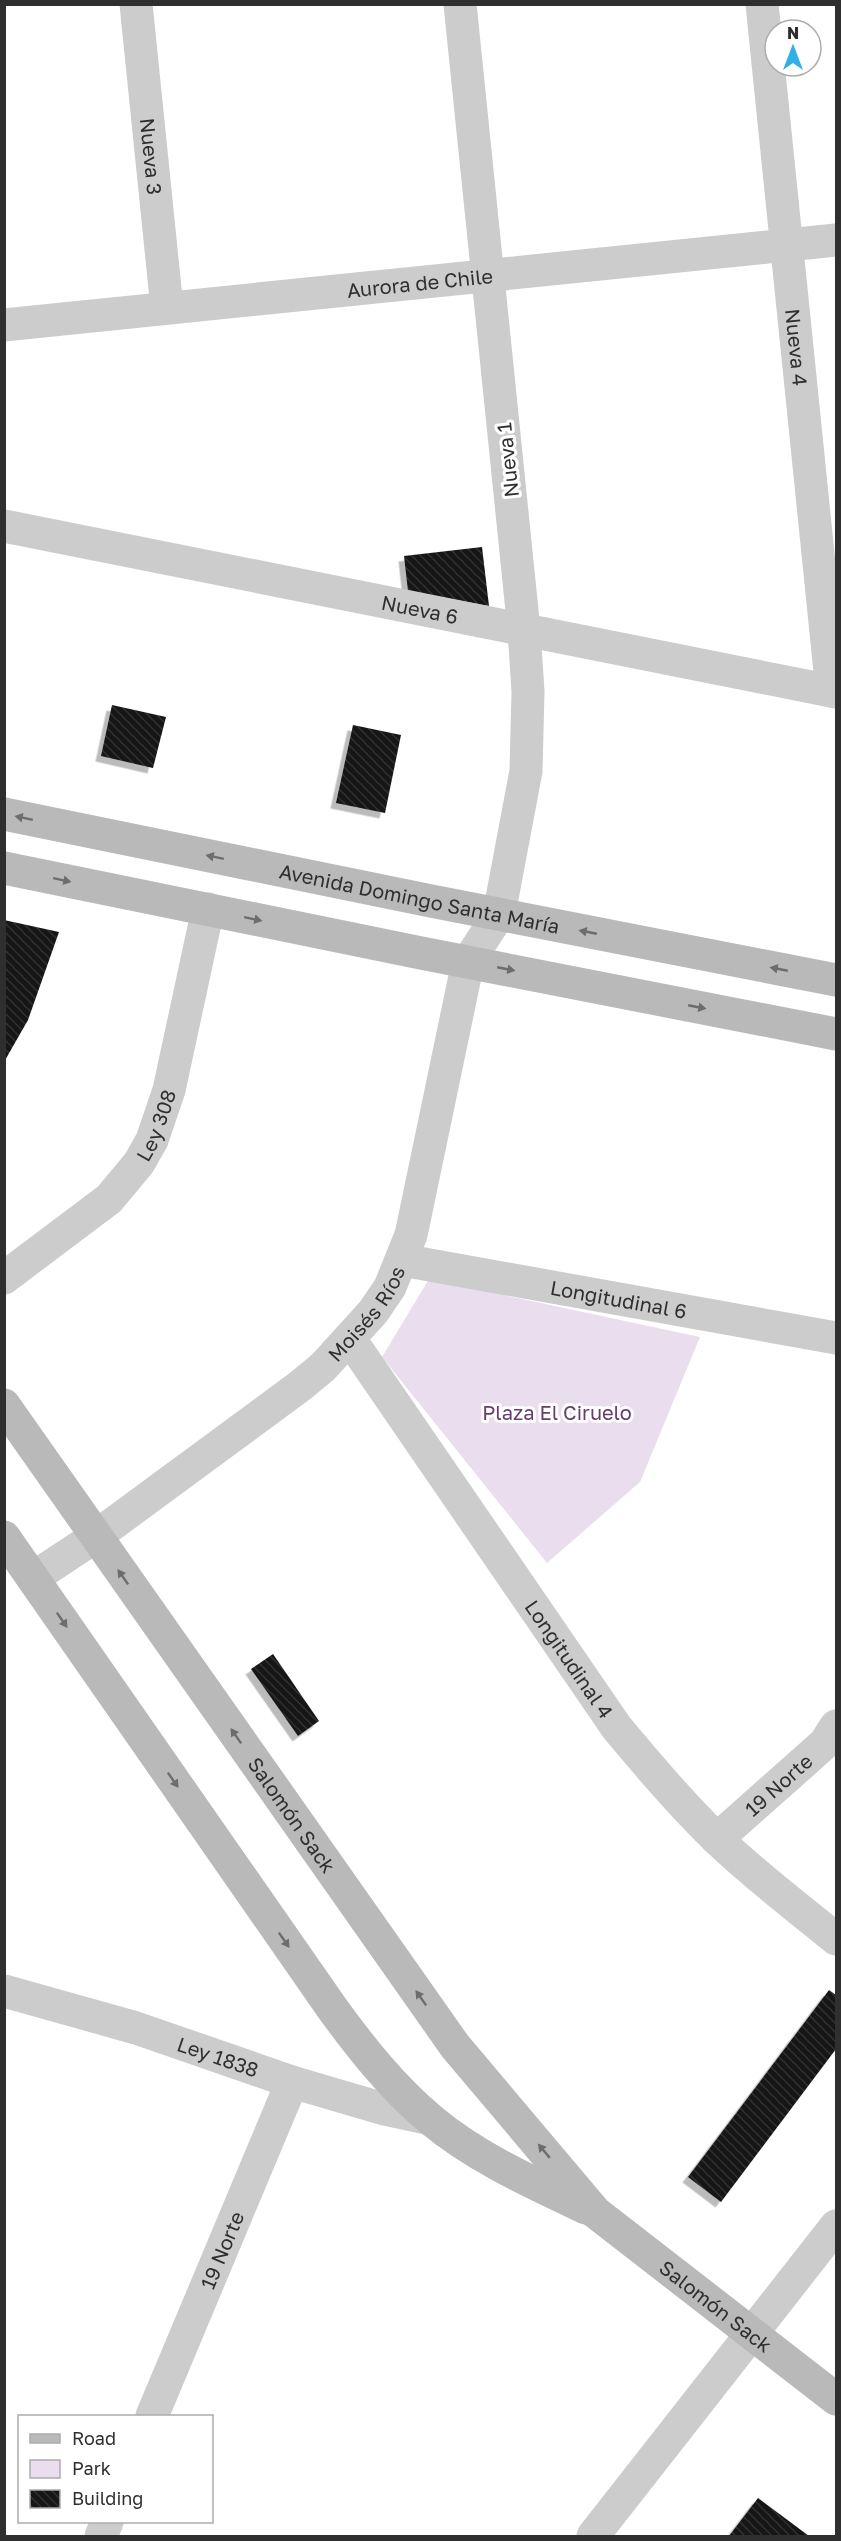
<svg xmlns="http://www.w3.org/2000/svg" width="841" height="2541" font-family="'Golos Text',sans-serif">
  <defs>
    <pattern id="building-back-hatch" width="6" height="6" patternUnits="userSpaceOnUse" patternTransform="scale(1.5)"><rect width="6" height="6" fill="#161616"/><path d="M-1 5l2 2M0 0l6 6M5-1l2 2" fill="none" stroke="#303030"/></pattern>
    <filter id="shadow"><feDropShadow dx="-5.5" dy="5.5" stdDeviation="0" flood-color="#0004"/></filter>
  </defs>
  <rect width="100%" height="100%" fill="#fff"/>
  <path fill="#eadded" d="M 429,1279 L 700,1337 L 640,1482 L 547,1563 L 382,1357 Z"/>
  <g fill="url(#building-back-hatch)" filter="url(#shadow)">
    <path d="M 482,547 L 489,606 L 408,591 L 404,556 Z"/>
    <path d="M 112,705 L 166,717 L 153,768 L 101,756 Z"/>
    <path d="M 353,725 L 401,735 L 385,813 L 336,803 Z"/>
    <path d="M 4,920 L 59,932 L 28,1020 L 4,1062 Z"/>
    <path d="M 273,1654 L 319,1721 L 298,1736 L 251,1669 Z"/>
    <path d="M 829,1990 L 836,1995 L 836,2049 L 721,2202 L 688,2177 Z"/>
    <path d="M 758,2498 L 809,2536 L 729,2536 Z"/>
  </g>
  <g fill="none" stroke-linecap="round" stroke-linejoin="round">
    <g stroke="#ccc" stroke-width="33">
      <path id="s1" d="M 136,4 L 167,308"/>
      <path id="s2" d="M 762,4 L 832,691"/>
      <path id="s3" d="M 4,325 L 836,240"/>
      <path id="s4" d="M 4,526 L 836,692"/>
      <path id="s5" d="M 402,1260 L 836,1338"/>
      <path id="s6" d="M 4,1278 L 109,1199 L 139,1163 L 152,1140 L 169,1090 L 208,909"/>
      <path id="s7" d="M 350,1339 L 617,1728 C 649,1766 680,1803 716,1838 C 753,1874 796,1906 836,1939"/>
      <path id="s8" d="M 717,1839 L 825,1743 L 836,1726"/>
      <path id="s9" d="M 4,1991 L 136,2028 L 292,2082 L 384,2109 L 430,2119"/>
      <path id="s10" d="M 152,2416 L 292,2082"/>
      <path d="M 101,2536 L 107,2522"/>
    </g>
    <g stroke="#ccc" stroke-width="33">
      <path id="s11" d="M 33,1578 L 95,1537 L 300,1386 L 323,1367 L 373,1312 L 390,1287 L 411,1235 L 468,962 L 499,914 L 526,771 L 528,692 L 524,630 L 460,4"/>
      <path d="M 593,2536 L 836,2226"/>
    </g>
    <g stroke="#b9b9b9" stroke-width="33">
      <path id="s12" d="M 4,814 L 431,901 L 836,980"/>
      <path d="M 4,868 L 421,953 L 836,1034"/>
      <path id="s13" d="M 4,1405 L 455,2046 L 595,2212 L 836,2399"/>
      <path d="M 4,1537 L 332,2008 C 361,2048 392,2087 430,2119 C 475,2157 533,2183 586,2208"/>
    </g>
  </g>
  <defs><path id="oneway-solid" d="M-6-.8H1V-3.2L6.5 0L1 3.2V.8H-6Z" transform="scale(1.5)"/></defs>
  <g fill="#6d6d6d">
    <use href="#oneway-solid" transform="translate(24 818) rotate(-168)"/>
    <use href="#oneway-solid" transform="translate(215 857) rotate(-168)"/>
    <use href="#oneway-solid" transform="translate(62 880) rotate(12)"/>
    <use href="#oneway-solid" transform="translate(253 919) rotate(12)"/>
    <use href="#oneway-solid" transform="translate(588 932) rotate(-169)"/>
    <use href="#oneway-solid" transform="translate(506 969) rotate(11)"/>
    <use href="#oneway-solid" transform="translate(779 969) rotate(-169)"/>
    <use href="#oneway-solid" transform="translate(697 1007) rotate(11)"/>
    <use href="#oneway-solid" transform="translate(123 1577) rotate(-125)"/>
    <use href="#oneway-solid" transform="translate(62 1620) rotate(55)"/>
    <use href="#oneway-solid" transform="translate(236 1736) rotate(-125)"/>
    <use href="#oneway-solid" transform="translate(173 1780) rotate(55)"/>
    <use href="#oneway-solid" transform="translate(284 1940) rotate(55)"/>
    <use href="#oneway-solid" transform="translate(421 1998) rotate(-125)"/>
    <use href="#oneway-solid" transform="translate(544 2151) rotate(-130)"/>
  </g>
  <g text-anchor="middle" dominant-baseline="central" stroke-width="6" stroke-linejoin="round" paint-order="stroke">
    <g font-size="20" fill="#2f2f2f" stroke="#fff">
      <text stroke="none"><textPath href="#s1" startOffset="153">Nueva 3</textPath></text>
      <text stroke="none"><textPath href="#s3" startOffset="418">Aurora de Chile</textPath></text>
      <text stroke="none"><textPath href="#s2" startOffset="345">Nueva 4</textPath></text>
      <text transform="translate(507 460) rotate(-96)">Nueva 1</text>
      <text stroke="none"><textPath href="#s4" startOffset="424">Nueva 6</textPath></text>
      <text stroke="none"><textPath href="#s12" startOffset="424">Avenida Domingo Santa María</textPath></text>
      <text stroke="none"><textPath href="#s6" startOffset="220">Ley 308</textPath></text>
      <text stroke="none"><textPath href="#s5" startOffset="220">Longitudinal 6</textPath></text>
      <text stroke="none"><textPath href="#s11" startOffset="428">Moisés Ríos</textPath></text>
      <text stroke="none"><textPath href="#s7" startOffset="388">Longitudinal 4</textPath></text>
      <text stroke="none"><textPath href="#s8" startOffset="82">19 Norte</textPath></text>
      <text stroke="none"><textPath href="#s13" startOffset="501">Salomón Sack</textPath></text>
      <text stroke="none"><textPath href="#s9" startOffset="224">Ley 1838</textPath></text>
      <text stroke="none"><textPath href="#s10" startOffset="180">19 Norte</textPath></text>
      <text stroke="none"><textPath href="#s13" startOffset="1154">Salomón Sack</textPath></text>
    </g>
    <g font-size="20" fill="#683c6c" stroke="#fff">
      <text x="557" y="1412">Plaza El Ciruelo</text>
    </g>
  </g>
  <rect width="841" height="2541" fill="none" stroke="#2f2f2f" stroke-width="12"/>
  <rect x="18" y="2415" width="195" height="108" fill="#ffffff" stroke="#acacac" stroke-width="1.5"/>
  <rect x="30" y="2434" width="30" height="9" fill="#b9b9b9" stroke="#acacac" stroke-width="1.5"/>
  <text x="72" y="2445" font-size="18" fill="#2f2f2f">Road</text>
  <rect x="30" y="2460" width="30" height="18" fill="#eadded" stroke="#acacac" stroke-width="1.5"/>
  <text x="72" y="2475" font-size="18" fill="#2f2f2f">Park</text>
  <rect x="30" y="2490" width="30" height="18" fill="url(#building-back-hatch)" stroke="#acacac" stroke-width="1.5"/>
  <text x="72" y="2505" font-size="18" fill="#2f2f2f">Building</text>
  <g transform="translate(793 48)"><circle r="28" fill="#ffffff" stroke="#acacac" stroke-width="1.5"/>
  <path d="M0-4.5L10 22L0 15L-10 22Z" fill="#31afe7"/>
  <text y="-9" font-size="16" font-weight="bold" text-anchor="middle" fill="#2f2f2f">N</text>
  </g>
</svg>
